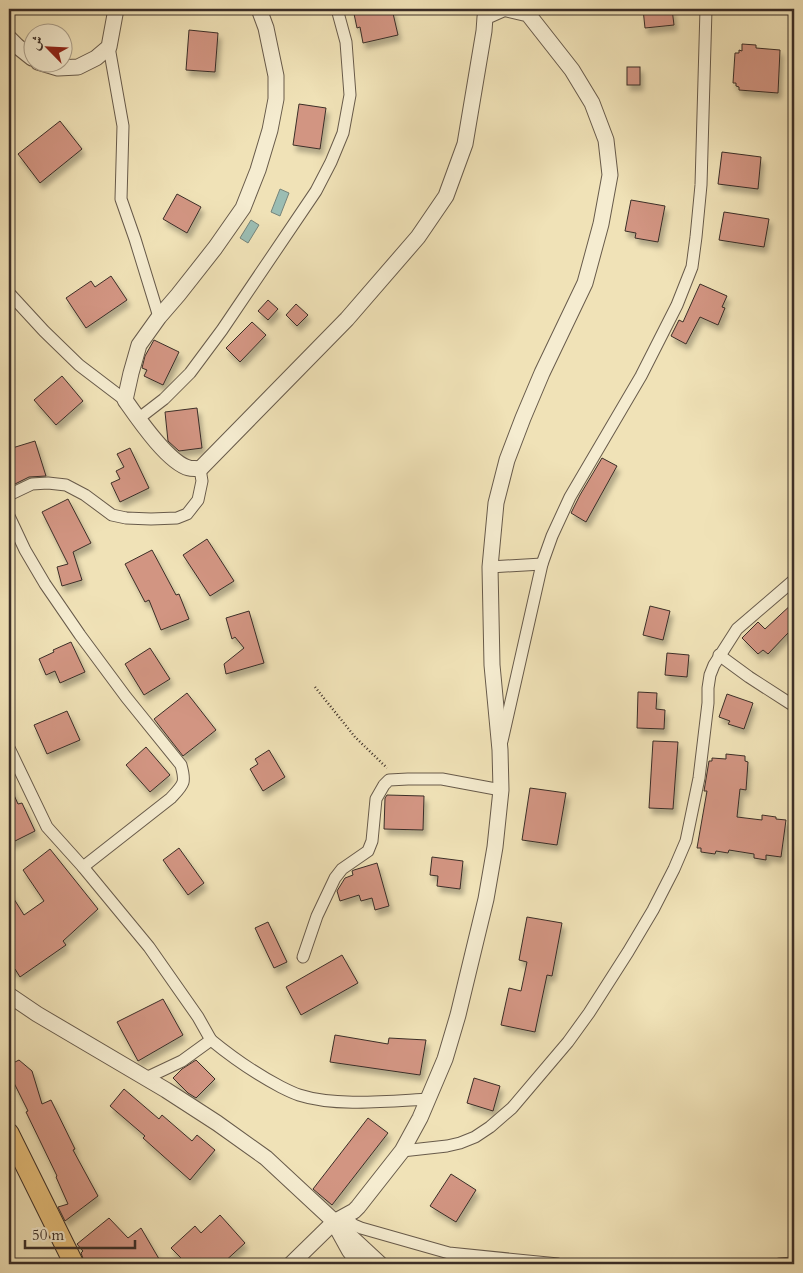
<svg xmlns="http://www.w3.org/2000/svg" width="803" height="1273" font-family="Cardo,Amiri,serif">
  <defs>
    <filter id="shadow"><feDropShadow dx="3" dy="5.5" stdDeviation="2.5" flood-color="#0004"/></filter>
  </defs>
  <rect width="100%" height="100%" fill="#f0e2b7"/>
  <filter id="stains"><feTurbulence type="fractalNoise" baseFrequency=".004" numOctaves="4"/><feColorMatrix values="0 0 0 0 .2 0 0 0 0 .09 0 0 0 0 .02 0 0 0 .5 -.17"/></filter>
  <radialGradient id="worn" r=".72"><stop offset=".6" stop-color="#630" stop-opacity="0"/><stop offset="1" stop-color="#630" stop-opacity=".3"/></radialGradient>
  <g fill="#9bbdb3" stroke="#75847b">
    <path d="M 280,189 L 289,193 L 280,216 L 271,212 Z"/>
    <path d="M 251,220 L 259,225 L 248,243 L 240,238 Z"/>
  </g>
  <g fill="#d29582" stroke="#3b2e27" filter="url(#shadow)">
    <path d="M 353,9 L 392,9 L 398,35 L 363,43 L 360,27 L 357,28 Z"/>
    <path d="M 643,9 L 672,9 L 674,25 L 645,28 Z"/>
    <path d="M 189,30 L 218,33 L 215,72 L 186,70 Z"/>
    <path d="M 742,44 L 756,45 L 756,48 L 780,50 L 778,93 L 739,90 L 739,87 L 736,86 L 736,83 L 733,83 L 735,53 L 739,53 L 739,50 L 742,51 Z"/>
    <rect x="627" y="67" width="13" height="18"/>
    <path d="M 299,104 L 326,108 L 320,149 L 293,145 Z"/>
    <path d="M 60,121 L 82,149 L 40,183 L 18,154 Z"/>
    <path d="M 722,152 L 761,157 L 758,189 L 718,184 Z"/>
    <path d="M 177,194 L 201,207 L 187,233 L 163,219 Z"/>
    <path d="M 631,200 L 665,206 L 658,242 L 635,238 L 636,233 L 625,231 Z"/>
    <path d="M 724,212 L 769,219 L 764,247 L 719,240 Z"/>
    <path d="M 111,276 L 127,300 L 86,328 L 66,298 L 91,281 L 95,287 Z"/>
    <path d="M 700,284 L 727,296 L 722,307 L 725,308 L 718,325 L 700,317 L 686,344 L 671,336 L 679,320 L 683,322 Z"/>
    <path d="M 268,300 L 278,309 L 268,320 L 258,311 Z"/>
    <path d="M 296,304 L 308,315 L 297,326 L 286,315 Z"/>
    <path d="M 252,322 L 266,335 L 240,362 L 226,348 Z"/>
    <path d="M 154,340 L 179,352 L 163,385 L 144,376 L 147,370 L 142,368 L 145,356 Z"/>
    <path d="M 62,376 L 83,401 L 56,425 L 34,400 Z"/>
    <path d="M 197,408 L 202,448 L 179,451 L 168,441 L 165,412 Z"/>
    <path d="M 35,441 L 46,476 L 29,477 L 13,485 L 9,473 L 9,449 Z"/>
    <path d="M 130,448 L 149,488 L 120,502 L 111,483 L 120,479 L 116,471 L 124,467 L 117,454 Z"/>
    <path d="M 602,458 L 617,466 L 586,522 L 571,513 L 580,495 Z"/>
    <path d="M 68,499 L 91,543 L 73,552 L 82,580 L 62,586 L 57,567 L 68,564 L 42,512 Z"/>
    <path d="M 207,539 L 234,581 L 210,596 L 183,555 Z"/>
    <path d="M 152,550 L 176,595 L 179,594 L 189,619 L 161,630 L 149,600 L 145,602 L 125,564 Z"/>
    <path d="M 794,602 L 794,640 L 788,633 L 768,654 L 763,650 L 758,654 L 742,638 L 758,622 L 765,629 Z"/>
    <path d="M 650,606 L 670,611 L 663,640 L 643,635 Z"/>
    <path d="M 249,611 L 264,663 L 226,674 L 224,664 L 244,648 L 235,637 L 232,639 L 226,618 Z"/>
    <path d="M 71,642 L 85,672 L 60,683 L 55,671 L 46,675 L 39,659 L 54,652 L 53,650 Z"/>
    <path d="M 150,648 L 170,679 L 144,695 L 125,664 Z"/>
    <path d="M 667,653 L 689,655 L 687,677 L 665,675 Z"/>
    <path d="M 638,692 L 657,693 L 656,709 L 665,710 L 664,729 L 637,728 Z"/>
    <path d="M 187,693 L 216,730 L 183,756 L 154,719 Z"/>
    <path d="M 727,694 L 753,703 L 744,729 L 728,724 L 730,721 L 719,717 Z"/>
    <path d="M 67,711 L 80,740 L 47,754 L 34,725 Z"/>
    <path d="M 653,741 L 678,742 L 673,809 L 649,808 Z"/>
    <path d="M 146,747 L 170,775 L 150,792 L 126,765 Z"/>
    <path d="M 269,750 L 285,777 L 263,791 L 250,769 L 258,764 L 255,759 Z"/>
    <path d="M 726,754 L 745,756 L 745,761 L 748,762 L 746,790 L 740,789 L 737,817 L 762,820 L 762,815 L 776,817 L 776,819 L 786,820 L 781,857 L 766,855 L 766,860 L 754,858 L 754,854 L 729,850 L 728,853 L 716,851 L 715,854 L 701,852 L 701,848 L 697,848 L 707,791 L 704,791 L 709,761 L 712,761 L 712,758 L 726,759 Z"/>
    <path d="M 9,784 L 18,804 L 22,803 L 35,831 L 9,844 Z"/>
    <path d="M 530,788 L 566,793 L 557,845 L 522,840 Z"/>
    <path d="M 387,795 L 424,796 L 423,830 L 384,829 L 385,798 Z"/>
    <path d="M 179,848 L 204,883 L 188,895 L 163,860 Z"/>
    <path d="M 50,849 L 98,909 L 63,941 L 66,945 L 20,977 L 15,969 L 9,972 L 9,891 L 24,915 L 44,901 L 23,870 Z"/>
    <path d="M 432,857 L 463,861 L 460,889 L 437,886 L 438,876 L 430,875 Z"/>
    <path d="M 377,863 L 389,906 L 375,910 L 372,898 L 361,901 L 359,895 L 340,901 L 337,891 L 345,878 L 353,875 L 352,871 L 354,870 Z"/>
    <path d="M 527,917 L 562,923 L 552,976 L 547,975 L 535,1032 L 501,1025 L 509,988 L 521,991 L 527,962 L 519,960 Z"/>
    <path d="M 268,922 L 287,962 L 274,968 L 255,928 Z"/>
    <path d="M 342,955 L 358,983 L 301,1015 L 286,987 Z"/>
    <path d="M 163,999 L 183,1035 L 138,1061 L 117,1022 Z"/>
    <path d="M 335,1035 L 388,1044 L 389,1038 L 426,1040 L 420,1075 L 330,1062 Z"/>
    <path d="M 19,1060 L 32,1071 L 42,1104 L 51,1100 L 75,1149 L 73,1150 L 98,1196 L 65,1221 L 58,1207 L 68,1204 L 56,1177 L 57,1176 L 26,1112 L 28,1111 L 9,1073 L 9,1065 Z"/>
    <path d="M 196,1060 L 215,1079 L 196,1098 L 188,1093 L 173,1078 L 182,1069 Z"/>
    <path d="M 474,1078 L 500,1086 L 493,1111 L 467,1103 Z"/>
    <path d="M 124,1089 L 159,1119 L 162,1115 L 192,1141 L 197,1135 L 215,1150 L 190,1180 L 143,1138 L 145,1136 L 110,1106 Z"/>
    <path d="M 368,1118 L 388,1133 L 332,1205 L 313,1189 Z"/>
    <path d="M 451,1174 L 476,1190 L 456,1222 L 430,1206 Z"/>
    <path d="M 220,1215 L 245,1243 L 222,1264 L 187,1264 L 171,1248 L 195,1226 L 201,1233 Z"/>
    <path d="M 109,1218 L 128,1238 L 141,1228 L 162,1264 L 85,1264 L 81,1253 L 83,1251 L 77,1244 Z"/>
  </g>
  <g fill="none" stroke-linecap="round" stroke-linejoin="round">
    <g stroke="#685b4b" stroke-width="13">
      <g id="minor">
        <path d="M 109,47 L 123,126 L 121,199 L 135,239 L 159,317"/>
        <path d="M 9,293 L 44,331 L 79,365 L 125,400"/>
        <path d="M 138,419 L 164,399 L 190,373 L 222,330 L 316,191 L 331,162 L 343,133 L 350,95 L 346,42 L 337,9"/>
        <path d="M 9,495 L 32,484 L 48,483 L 66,485 L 85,495 L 112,515 L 126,518 L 151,519 L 177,518 L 187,514 L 198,500 L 202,481 L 200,469"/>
        <path d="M 9,516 L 25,550 L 45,584 L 80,635 L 126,697 L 181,765 C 186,783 184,784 171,798 L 83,867"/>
        <path d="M 490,567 L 542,564"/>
        <path d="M 719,655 L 749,677 L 794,706"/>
        <path d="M 502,741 L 542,564 L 552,536 L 570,497 L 641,376 L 677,305 L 692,267 L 696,237 L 701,185 L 706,9"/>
        <path d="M 9,748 L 47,827 L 83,867 L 149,947 L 198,1017 L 211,1040 L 182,1061 L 146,1078"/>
        <path d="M 303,957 L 317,916 L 335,878 L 342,869 L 368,851 L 372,841 L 376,799 L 384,785 L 389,780 L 408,779 L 442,779 L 501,790"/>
        <path d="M 211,1040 C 233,1058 256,1074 281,1087 C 287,1090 293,1093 299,1095 C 336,1107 390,1101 429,1099"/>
        <path d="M 402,1151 L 447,1146 L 460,1143 L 475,1137 L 490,1127 L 512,1108 L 568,1042 L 589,1013 L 628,952 L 653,910 L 674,869 L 686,841 L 699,778 L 708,703 L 708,688 L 710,675 L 714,665 L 737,629 L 794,580"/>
        <path d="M 344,1217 L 354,1225 L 361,1228 L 449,1253 L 558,1264"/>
        <path d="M 779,1264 L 794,1263"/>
      </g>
    </g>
    <g stroke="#685b4b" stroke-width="17">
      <g id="tertiary">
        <path d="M 259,9 L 266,28 L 276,76 L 276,99 L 270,130 L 258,170 L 243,208 L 215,248 L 178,295 L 159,317 L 139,345 L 131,373 L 125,400 C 137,417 168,463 189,468 C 192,469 197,468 200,469 L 347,319 L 418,237 L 446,196 L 465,144 L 484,31 L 485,17 L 503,9"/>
        <path d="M 9,38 L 17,46 L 32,58"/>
        <path d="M 38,62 L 58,68 L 78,67 L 96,58 L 109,47 L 116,9"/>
        <path d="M 9,995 L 37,1014 L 166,1090 L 217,1123 L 266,1158 L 380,1264"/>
        <path d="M 338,1230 L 349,1250 L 360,1264"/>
        <path d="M 291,1264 L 334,1222 L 354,1211 L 358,1207 L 402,1151 L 420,1118 L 445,1059 L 458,1015 L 486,899 L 495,847 L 501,790 L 500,750 L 492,665 L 490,567 L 496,503 L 507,460 L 523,418 L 542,373 L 585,283 L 601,224 L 610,175 L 606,140 L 592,103 L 572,70 L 528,14 L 507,9"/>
      </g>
    </g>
    <g stroke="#3b2e27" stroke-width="21">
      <path id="primary" d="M 9,1133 L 74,1264"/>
    </g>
    <path stroke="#3b2e27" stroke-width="2.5" stroke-dasharray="1 2.5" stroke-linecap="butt" d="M 315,687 L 355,737 L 387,768"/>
    <use href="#minor" stroke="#f5ecd0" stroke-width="11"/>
    <use href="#tertiary" stroke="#f5ecd0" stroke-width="15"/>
    <use href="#primary" stroke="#e8c17c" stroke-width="19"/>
  </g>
  <rect width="803" height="1273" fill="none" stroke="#f0e2b7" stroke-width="30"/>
  <rect x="10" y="10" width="783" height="1253" fill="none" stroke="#3b2e27" stroke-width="2.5"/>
  <rect x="15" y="15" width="773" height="1243" fill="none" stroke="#3b2e27"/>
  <g transform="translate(48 48) rotate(294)"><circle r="24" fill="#f5ecd0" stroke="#aba08c"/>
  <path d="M0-4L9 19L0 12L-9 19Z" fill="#8f2418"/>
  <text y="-8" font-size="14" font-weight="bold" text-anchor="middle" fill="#3b2e27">ش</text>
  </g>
  <path d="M25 1240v8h110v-8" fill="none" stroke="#3b2e27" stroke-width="2.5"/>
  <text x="32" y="1240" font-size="15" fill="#3b2e27" stroke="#f5ecd0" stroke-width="4" paint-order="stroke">50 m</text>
  <rect width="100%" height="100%" filter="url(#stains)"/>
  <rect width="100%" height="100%" fill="url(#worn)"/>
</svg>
